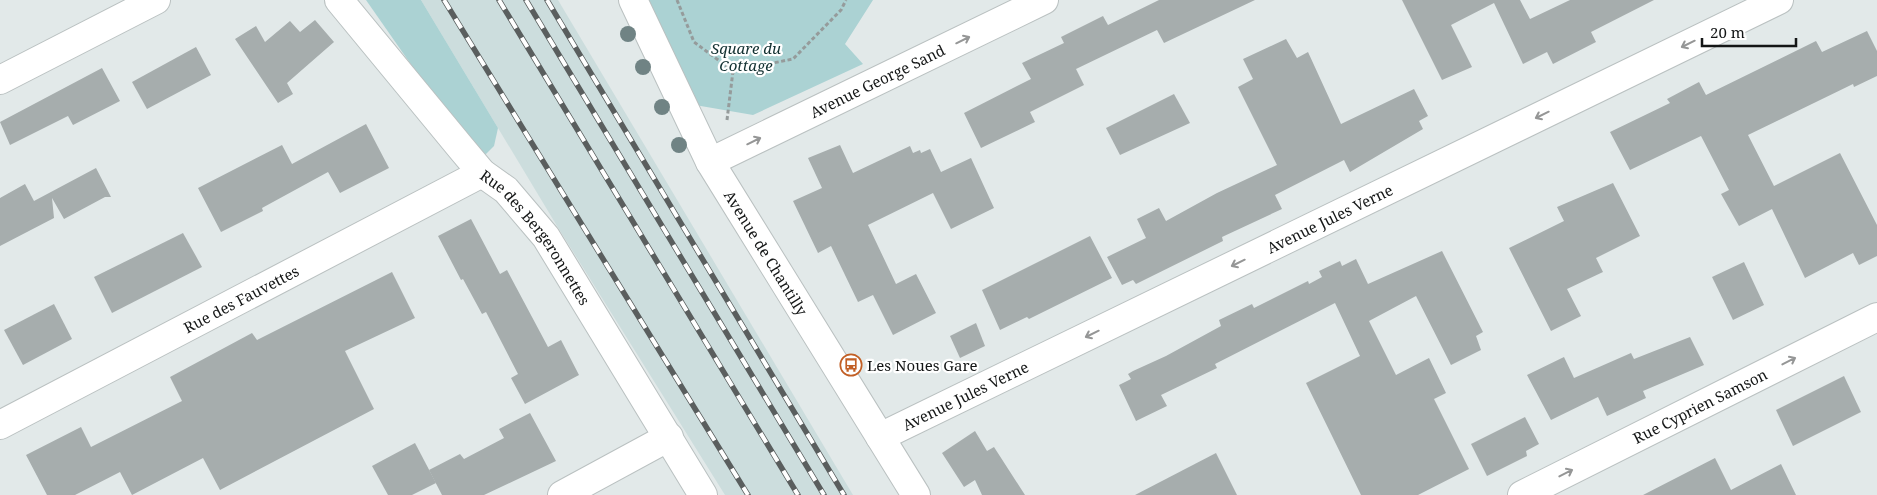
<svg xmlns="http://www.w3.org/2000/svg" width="1877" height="495" font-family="'Noto Serif',serif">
  <rect width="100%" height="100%" fill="#e2e9e9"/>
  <path fill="#cdd" d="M 421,0 L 558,0 L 853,495 L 725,495 L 557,226 Z"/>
  <g fill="#abd2d3">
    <path d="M 366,0 L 421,0 L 498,128 L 494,146 L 486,154 L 472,152 Z"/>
    <path d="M 649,0 L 873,0 L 845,44 L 863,64 L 753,115 L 695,105 Z"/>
  </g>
  <g fill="#a6adad">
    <path d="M 1159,0 L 1255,0 L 1164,43 L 1157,30 L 1076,69 L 1084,85 L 1030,112 L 1035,122 L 981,148 L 964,113 L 1031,79 L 1022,63 L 1064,43 L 1061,37 L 1103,16 L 1108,25 Z"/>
    <path d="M 1402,0 L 1520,0 L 1530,19 L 1570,0 L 1654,0 L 1591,32 L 1596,42 L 1553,64 L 1547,52 L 1523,64 L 1494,3 L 1451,25 L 1472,67 L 1442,80 Z"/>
    <path d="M 315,20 L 334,42 L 287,83 L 293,94 L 278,103 L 235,39 L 256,26 L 265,42 L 290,21 L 300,32 Z"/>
    <path d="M 1867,31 L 1877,51 L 1877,76 L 1854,87 L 1853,84 L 1748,135 L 1774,186 L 1840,153 L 1877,225 L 1877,256 L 1859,265 L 1853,253 L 1805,278 L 1772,209 L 1739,226 L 1721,194 L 1729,190 L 1701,136 L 1630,170 L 1610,132 L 1670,103 L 1667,99 L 1699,82 L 1706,95 L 1816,41 L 1822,52 Z"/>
    <path d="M 1286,39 L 1297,58 L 1308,52 L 1341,124 L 1414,89 L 1428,116 L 1419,121 L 1423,129 L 1350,172 L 1344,160 L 1275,195 L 1282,209 L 1222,237 L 1223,241 L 1136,284 L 1133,280 L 1122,285 L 1107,257 L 1146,238 L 1137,219 L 1159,208 L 1166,221 L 1217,193 L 1277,165 L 1238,87 L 1253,79 L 1243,59 Z"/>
    <path d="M 196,47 L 211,75 L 147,109 L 132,82 Z"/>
    <path d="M 102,68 L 120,101 L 73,125 L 68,116 L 10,145 L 0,122 Z"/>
    <path d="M 1174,94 L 1190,123 L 1120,155 L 1106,128 Z"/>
    <path d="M 366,124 L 389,168 L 340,193 L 328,172 L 262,208 L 263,211 L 221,232 L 198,188 L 282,145 L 292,164 Z"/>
    <path d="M 840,145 L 853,173 L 910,146 L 913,153 L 920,150 L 921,153 L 930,149 L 941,172 L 971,158 L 994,208 L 951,229 L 933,193 L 868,225 L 896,284 L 916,274 L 936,313 L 893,335 L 873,295 L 858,302 L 831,246 L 818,253 L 793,201 L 822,188 L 808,158 Z"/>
    <path d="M 96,168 L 111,197 L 105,197 L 64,219 L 52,198 L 54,218 L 0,246 L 0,198 L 25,184 L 34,201 Z"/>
    <path d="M 1613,183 L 1640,236 L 1596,258 L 1603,272 L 1567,289 L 1581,316 L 1551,331 L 1509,248 L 1564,221 L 1557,207 Z"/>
    <path d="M 471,219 L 500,274 L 507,270 L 548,347 L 561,340 L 579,375 L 525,404 L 511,378 L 518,374 L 486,312 L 482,314 L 463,279 L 461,280 L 438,236 Z"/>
    <path d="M 183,233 L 202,267 L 112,313 L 94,277 Z"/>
    <path d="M 1090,236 L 1112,278 L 1029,319 L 1027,317 L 1000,330 L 982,290 Z"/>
    <path d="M 1442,251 L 1483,332 L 1476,336 L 1481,350 L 1451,365 L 1416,296 L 1369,321 L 1396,375 L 1429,358 L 1446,393 L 1434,399 L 1469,469 L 1418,495 L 1361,495 L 1306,383 L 1360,356 L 1335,303 L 1215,364 L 1217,368 L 1161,395 L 1167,406 L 1136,421 L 1119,385 L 1131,379 L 1128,374 L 1133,371 L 1166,356 L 1221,326 L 1219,320 L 1252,304 L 1254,308 L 1308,281 L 1309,284 L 1322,277 L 1319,271 L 1340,261 L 1342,266 L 1356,259 L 1368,284 Z"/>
    <path d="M 1744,262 L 1764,305 L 1733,320 L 1712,277 Z"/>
    <path d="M 392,272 L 415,318 L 345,351 L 374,409 L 220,490 L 203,458 L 132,495 L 120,472 L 75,495 L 47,495 L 26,455 L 81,427 L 91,447 L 182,401 L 170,377 L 252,333 L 257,340 Z"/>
    <path d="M 54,304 L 72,339 L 23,365 L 4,330 Z"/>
    <path d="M 976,323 L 985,346 L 960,358 L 950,336 Z"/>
    <path d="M 1690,337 L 1704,365 L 1643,391 L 1646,398 L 1607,416 L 1598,397 L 1551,420 L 1527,375 L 1564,357 L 1574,378 L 1631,353 L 1634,359 Z"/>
    <path d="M 1844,376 L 1861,412 L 1793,446 L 1776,410 Z"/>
    <path d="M 530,413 L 556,461 L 484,495 L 442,495 L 429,470 L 460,454 L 464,459 L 504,438 L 499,429 Z"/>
    <path d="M 1525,417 L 1539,444 L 1526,451 L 1527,456 L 1487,476 L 1471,444 Z"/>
    <path d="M 975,431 L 987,451 L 994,447 L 1025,495 L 982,495 L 975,480 L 964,487 L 942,453 Z"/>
    <path d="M 415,443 L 436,483 L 412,495 L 388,495 L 372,466 Z"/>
    <path d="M 1216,453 L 1237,495 L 1135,495 Z"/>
    <path d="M 1715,458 L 1731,490 L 1781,464 L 1796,495 L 1643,495 Z"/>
  </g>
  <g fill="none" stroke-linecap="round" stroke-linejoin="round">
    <g stroke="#bac1c1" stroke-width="30">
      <g id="minor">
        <path id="s1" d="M 339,0 L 461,148 L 482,173 L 506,190 L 546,237 L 703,495"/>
        <path id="s2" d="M 633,0 L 710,162 L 916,495"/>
        <path d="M 0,80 L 156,0"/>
        <path id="s3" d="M 710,162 L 1044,0"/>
        <path id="s4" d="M 0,425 L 482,173"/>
        <path id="s5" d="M 880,437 L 1779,0"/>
        <path d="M 562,495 L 669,437"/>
        <path id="s6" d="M 1522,495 L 1877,317"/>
      </g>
    </g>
    <g stroke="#959b9b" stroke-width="3" stroke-dasharray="4 2.5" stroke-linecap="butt">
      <path d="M 677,0 L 694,42 L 733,71 L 793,59 L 841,10 L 846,0"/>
      <path d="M 727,120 L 733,71"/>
    </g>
    <use href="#minor" stroke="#fff" stroke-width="28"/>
    <g stroke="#5a5e5e" stroke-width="5.5">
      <g id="rail">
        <path d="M 444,0 L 748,495"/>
        <path d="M 499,0 L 798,495"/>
        <path d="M 526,0 L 824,495"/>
        <path d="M 547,0 L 844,495"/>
      </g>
    </g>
    <use href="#rail" stroke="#fff" stroke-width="4" stroke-dasharray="11" stroke-linecap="butt"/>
  </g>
  <g fill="#708384">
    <circle cx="628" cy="34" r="8"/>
    <circle cx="643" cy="67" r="8"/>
    <circle cx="662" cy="107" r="8"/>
    <circle cx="679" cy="145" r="8"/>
  </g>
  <defs><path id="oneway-shaft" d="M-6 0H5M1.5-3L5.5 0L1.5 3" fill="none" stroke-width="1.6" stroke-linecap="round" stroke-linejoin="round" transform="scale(1.25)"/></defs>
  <g stroke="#959696">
    <use href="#oneway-shaft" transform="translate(963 40) rotate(-26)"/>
    <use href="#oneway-shaft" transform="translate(1688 44) rotate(154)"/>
    <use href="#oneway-shaft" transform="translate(1542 115) rotate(154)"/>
    <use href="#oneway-shaft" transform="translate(754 141) rotate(-26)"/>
    <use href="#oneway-shaft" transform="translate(1238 263) rotate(154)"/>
    <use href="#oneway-shaft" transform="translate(1092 334) rotate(154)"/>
    <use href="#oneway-shaft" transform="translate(1789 361) rotate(-27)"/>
    <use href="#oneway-shaft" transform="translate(1566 473) rotate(-27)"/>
  </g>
  <defs>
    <g id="bus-ring" transform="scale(1.125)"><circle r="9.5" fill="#fff" stroke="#c25f25" stroke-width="1.5"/><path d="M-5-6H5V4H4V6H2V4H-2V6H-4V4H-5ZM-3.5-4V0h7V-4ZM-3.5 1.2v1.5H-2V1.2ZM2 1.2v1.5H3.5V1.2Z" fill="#c25f25"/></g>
  </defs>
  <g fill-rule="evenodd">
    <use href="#bus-ring" x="851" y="365"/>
  </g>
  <g text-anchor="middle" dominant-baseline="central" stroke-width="4.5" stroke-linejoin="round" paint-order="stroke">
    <g font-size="15" font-style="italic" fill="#123031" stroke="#fff">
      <text x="746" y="48">Square du<tspan x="746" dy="17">Cottage</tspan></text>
    </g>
    <g font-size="15" fill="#141616" stroke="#fff">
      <text stroke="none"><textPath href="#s3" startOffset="186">Avenue George Sand</textPath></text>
      <text stroke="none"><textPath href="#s5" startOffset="500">Avenue Jules Verne</textPath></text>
      <text stroke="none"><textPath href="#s1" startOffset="309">Rue des Bergeronnettes</textPath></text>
      <text stroke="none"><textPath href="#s2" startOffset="286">Avenue de Chantilly</textPath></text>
      <text stroke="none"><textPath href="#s4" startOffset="272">Rue des Fauvettes</textPath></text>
      <text stroke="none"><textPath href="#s5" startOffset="95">Avenue Jules Verne</textPath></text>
      <text stroke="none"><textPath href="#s6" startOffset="199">Rue Cyprien Samson</textPath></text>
    </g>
    <g font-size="15" fill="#141616" stroke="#fff" text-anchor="start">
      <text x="867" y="365">Les Noues Gare</text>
    </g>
  </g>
  <path d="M1702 38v8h94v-8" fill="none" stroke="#141616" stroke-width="2.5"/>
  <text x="1710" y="38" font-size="15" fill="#141616" stroke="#ffffff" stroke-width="4" paint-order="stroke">20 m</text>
</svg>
